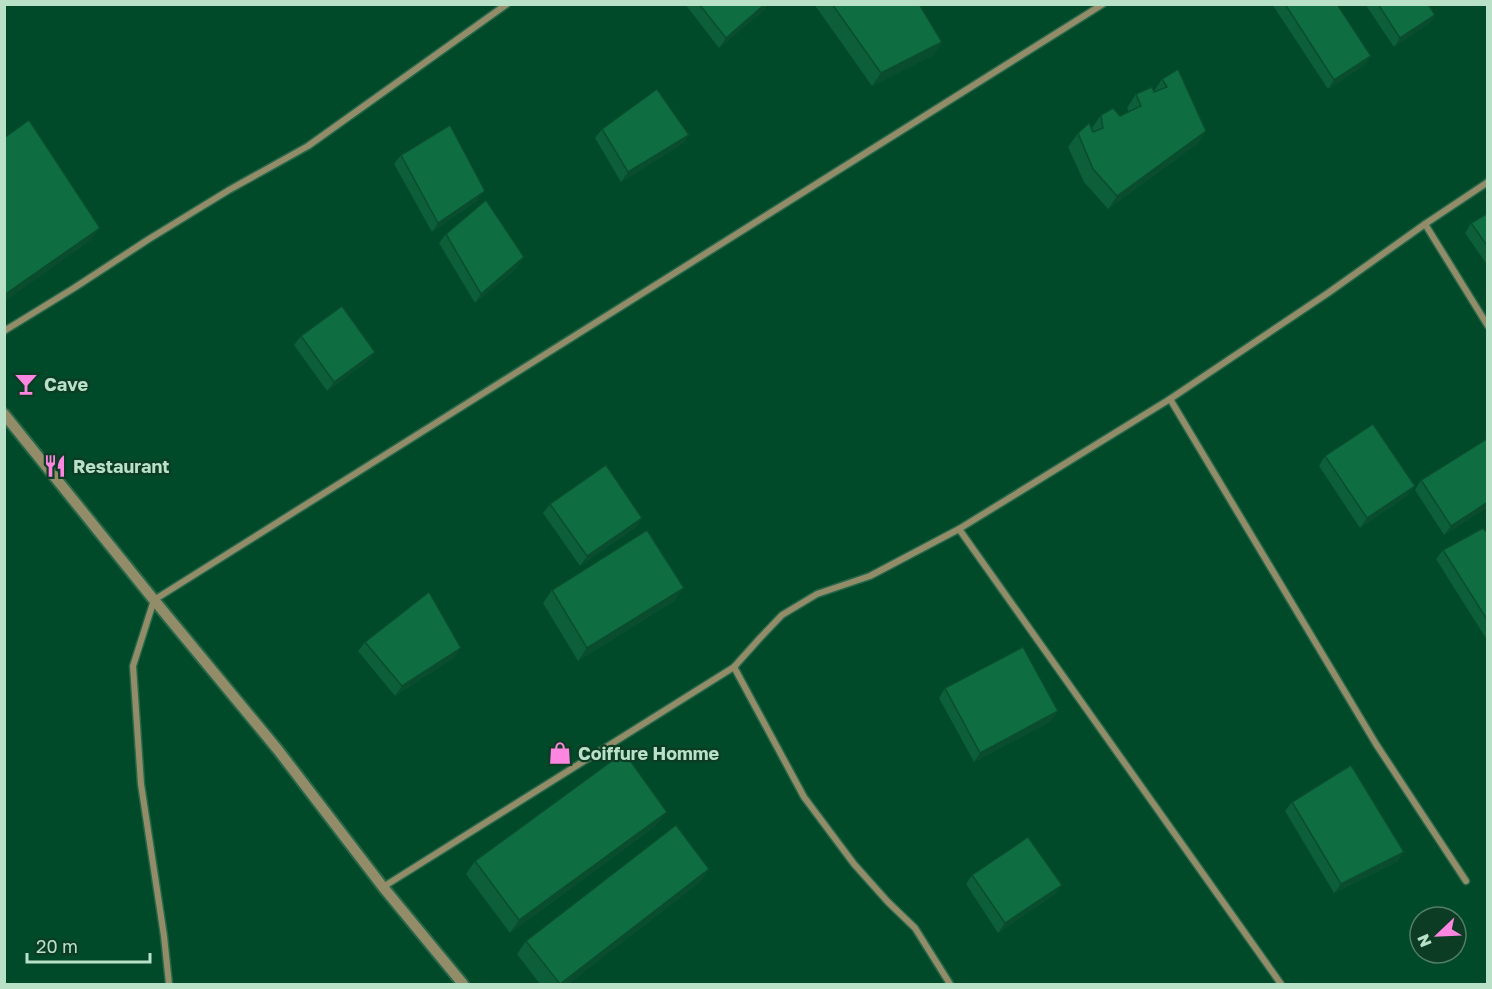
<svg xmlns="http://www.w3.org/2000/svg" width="1492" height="989" font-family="'Golos Text',sans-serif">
  <rect width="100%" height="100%" fill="#004929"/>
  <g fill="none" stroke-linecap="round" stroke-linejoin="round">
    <g stroke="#256749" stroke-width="9">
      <g id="minor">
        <path d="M 1425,224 L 1488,326"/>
        <path d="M 4,331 L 74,288 L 149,239 L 229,190 L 308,146 L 507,4"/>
        <path d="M 1170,399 L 1376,744 L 1466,881"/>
        <path d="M 959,529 L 1281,984"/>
        <path d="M 734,667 L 804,797 L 854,864 L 888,902 L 915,928 L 950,984"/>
        <path d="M 383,887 L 734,667 L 760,638 L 782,615 L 817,594 L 870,576 L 959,529 L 1170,399 L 1328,293 L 1425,224 L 1488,182"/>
        <path d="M 169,984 L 164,936 L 141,784 L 133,666 L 154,600 L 1103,4"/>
      </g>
    </g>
    <g stroke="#256749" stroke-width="14">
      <path id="tertiary" d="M 4,414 L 154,600 L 278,750 L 383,887 L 463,984"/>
    </g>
    <use href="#minor" stroke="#938c69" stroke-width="6"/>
    <use href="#tertiary" stroke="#938c69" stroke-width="10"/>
  </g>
  <g fill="#0c5f39">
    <path d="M 685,4 L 767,4 L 764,10 L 719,48 Z"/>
    <path d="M 814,4 L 919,4 L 942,42 L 933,55 L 872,86 Z"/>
    <path d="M 1272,4 L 1337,4 L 1371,56 L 1364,65 L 1328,89 Z"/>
    <path d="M 1365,4 L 1428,4 L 1435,15 L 1428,24 L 1394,47 Z"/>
    <path d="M 1162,79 L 1206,131 L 1197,144 L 1108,209 L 1084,182 L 1068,147 L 1078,133 L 1092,128 L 1101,115 L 1120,116 L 1129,112 L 1127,108 L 1136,94 L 1154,91 Z"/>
    <path d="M 602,129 L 689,135 L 682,144 L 621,182 L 595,138 Z"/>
    <path d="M 401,155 L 478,200 L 432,232 L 394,164 Z"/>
    <path d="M 1488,213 L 1488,266 L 1465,233 L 1471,223 Z"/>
    <path d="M 446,234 L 518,267 L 475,303 L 439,243 Z"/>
    <path d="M 301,336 L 375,352 L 368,361 L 327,391 L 294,345 Z"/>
    <path d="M 1325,456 L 1415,486 L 1408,495 L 1360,528 L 1319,466 Z"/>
    <path d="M 1421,480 L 1488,507 L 1444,535 L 1415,490 Z"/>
    <path d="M 550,504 L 636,527 L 580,566 L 543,513 Z"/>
    <path d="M 1488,534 L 1488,639 L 1487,640 L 1436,559 L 1443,550 Z"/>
    <path d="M 552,590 L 674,601 L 578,661 L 543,603 Z"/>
    <path d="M 365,642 L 455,657 L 395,696 L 358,651 Z"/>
    <path d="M 945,688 L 1051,721 L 974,762 L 939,698 Z"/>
    <path d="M 1292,802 L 1398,861 L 1334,893 L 1285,811 Z"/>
    <path d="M 657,825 L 510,933 L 466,874 L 475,861 Z"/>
    <path d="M 709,869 L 700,882 L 568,984 L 540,984 L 517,954 L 526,941 Z"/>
    <path d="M 972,875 L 1062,885 L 1055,894 L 998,933 L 966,884 Z"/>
  </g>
  <g fill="#0a4d2e">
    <path d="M 765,4 L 767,4 L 764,10 L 719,48 L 726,38 Z"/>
    <path d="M 1435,15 L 1428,24 L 1394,47 L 1400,38 Z"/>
    <path d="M 942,42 L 933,55 L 872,86 L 881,73 Z"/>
    <path d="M 1371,56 L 1364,65 L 1328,89 L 1334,80 Z"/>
    <path d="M 1206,131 L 1197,144 L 1108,209 L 1117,196 Z"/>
    <path d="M 689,135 L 682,144 L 621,182 L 628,172 Z"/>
    <path d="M 485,191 L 478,200 L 432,232 L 438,223 Z"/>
    <path d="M 100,228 L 90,241 L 4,302 L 4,295 Z"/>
    <path d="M 524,257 L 518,267 L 475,303 L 481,294 Z"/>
    <path d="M 375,352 L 368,361 L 327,391 L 334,382 Z"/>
    <path d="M 1415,486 L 1408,495 L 1360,528 L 1367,518 Z"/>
    <path d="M 1488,502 L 1488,507 L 1444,535 L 1451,526 Z"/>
    <path d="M 642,518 L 636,527 L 580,566 L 587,556 Z"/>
    <path d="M 684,588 L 674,601 L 578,661 L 587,648 Z"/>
    <path d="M 461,648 L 455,657 L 395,696 L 402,686 Z"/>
    <path d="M 1058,711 L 1051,721 L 974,762 L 980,753 Z"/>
    <path d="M 667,812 L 657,825 L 510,933 L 519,920 Z"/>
    <path d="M 1404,852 L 1398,861 L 1334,893 L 1341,884 Z"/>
    <path d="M 709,869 L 700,882 L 568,984 L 560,984 Z"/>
    <path d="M 1062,885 L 1055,894 L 998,933 L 1005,923 Z"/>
  </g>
  <g fill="#0e6e42" stroke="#0a4d2e" stroke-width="1.5">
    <path d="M 699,4 L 765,4 L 726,38 Z"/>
    <path d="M 832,4 L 919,4 L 942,42 L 881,73 Z"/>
    <path d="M 1285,4 L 1337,4 L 1371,56 L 1334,80 Z"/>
    <path d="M 1378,4 L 1428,4 L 1435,15 L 1400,38 Z"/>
    <path d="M 1178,69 L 1206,131 L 1117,196 L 1093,169 L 1078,133 L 1089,123 L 1093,132 L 1103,128 L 1101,115 L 1113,108 L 1120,116 L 1141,106 L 1136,94 L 1152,87 L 1154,92 L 1167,87 L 1162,79 Z"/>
    <path d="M 657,89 L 689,135 L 628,172 L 602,129 Z"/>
    <path d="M 29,120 L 100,228 L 4,295 L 4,138 Z"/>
    <path d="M 450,125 L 485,191 L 438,223 L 401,155 Z"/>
    <path d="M 486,200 L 524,257 L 481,294 L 446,234 Z"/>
    <path d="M 1488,213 L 1488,247 L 1471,223 Z"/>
    <path d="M 342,306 L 375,352 L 334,382 L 301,336 Z"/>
    <path d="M 1373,424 L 1415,486 L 1367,518 L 1325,456 Z"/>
    <path d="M 1488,438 L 1488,502 L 1451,526 L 1421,480 Z"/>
    <path d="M 606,465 L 642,518 L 587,556 L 550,504 Z"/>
    <path d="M 1483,528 L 1488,534 L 1488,621 L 1443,550 Z"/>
    <path d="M 647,530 L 684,588 L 587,648 L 552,590 Z"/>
    <path d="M 429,592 L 461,648 L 402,686 L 365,642 Z"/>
    <path d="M 1023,647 L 1058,711 L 980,753 L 945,688 Z"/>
    <path d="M 624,752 L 667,812 L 519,920 L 475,861 Z"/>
    <path d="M 1351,765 L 1404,852 L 1341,884 L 1292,802 Z"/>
    <path d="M 676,825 L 709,869 L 560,984 L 526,941 Z"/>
    <path d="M 1028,837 L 1062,885 L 1005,923 L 972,875 Z"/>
  </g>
  <defs>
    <g id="bar-bare" transform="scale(1.8)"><path d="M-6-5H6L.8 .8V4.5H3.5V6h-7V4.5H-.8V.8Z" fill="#fd86e1" stroke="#0d3c24" stroke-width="2.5" paint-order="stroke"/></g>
    <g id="restaurant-bare" transform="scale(1.8)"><path d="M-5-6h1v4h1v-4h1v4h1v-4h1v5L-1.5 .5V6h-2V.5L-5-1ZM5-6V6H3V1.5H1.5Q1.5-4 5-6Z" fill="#fd86e1" stroke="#0d3c24" stroke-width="2.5" paint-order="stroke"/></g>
    <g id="shop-bare" transform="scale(1.8)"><path d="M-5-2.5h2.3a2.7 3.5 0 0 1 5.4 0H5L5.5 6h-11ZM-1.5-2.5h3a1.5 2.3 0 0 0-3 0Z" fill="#fd86e1" stroke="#0d3c24" stroke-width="2.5" paint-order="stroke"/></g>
  </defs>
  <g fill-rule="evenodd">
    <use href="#bar-bare" x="26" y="384"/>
    <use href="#restaurant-bare" x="55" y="466"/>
    <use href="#shop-bare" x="560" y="753"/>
  </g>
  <g text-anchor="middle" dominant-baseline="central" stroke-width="4.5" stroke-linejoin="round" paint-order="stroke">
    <g font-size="18" font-weight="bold" fill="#b9e1c7" stroke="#0d3c24" text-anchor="start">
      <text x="44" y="384">Cave</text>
      <text x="73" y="466">Restaurant</text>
      <text x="578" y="753">Coiffure Homme</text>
    </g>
  </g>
  <rect width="1492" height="989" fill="none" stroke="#b9e1c7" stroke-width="12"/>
  <g transform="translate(1438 935) rotate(247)"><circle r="28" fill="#0d3c24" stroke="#527e65" stroke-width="1.5"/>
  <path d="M0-4.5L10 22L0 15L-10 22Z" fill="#fd86e1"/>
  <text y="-9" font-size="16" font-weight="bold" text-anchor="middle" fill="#b9e1c7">N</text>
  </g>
  <path d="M27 953v9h123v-9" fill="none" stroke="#b9e1c7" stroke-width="3"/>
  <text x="36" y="953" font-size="18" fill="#b9e1c7" stroke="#0d3c24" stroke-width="4.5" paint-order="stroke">20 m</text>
</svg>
